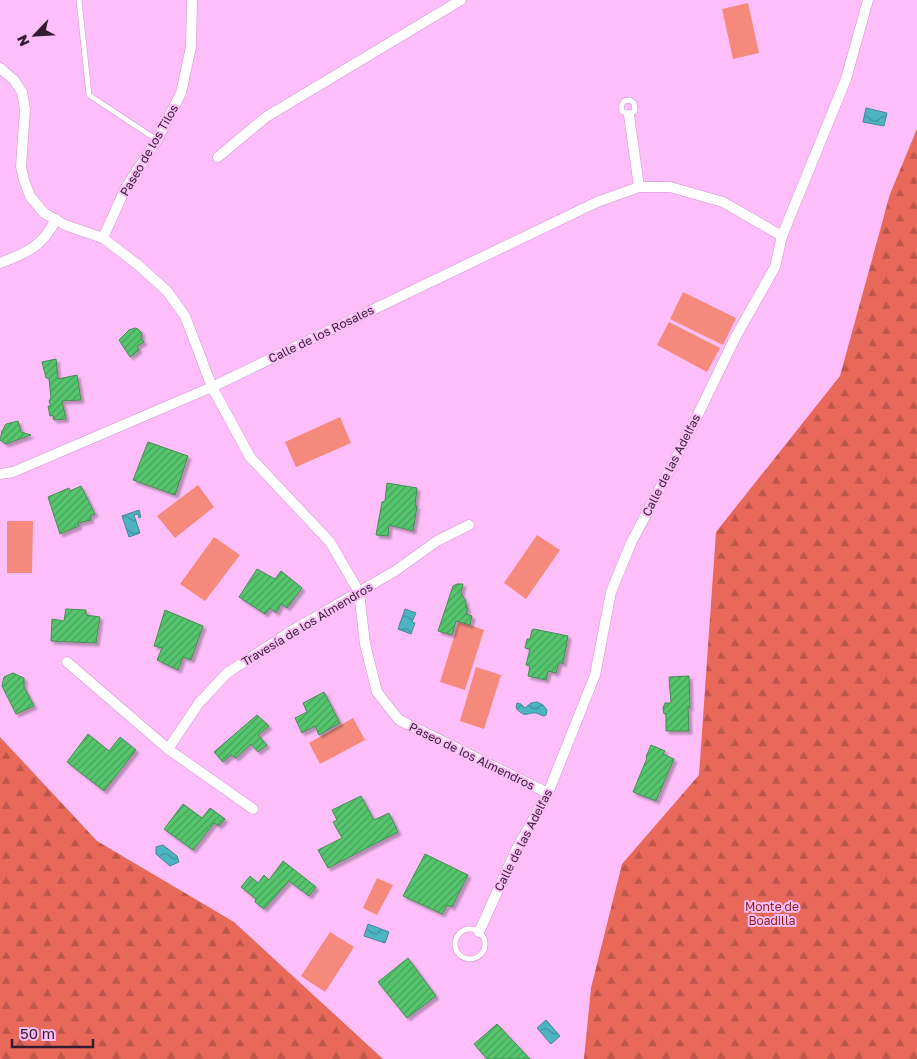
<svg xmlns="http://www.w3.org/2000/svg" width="917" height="1059" font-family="'Golos Text',sans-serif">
  <defs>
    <pattern id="forest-firs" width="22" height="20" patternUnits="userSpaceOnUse" patternTransform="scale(1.25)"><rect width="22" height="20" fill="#e8685a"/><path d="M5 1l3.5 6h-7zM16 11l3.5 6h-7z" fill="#bd554b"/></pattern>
    <pattern id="water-waves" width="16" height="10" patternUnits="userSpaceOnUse" patternTransform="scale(1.25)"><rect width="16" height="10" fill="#4cb4c3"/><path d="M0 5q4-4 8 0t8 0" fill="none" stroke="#40929f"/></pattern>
    <pattern id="building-hatch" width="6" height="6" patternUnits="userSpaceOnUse" patternTransform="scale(1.25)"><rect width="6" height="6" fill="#55c66e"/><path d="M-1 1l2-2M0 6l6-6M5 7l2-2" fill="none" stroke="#47a05b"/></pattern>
    <filter id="shadow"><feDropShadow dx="3" dy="3" stdDeviation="1" flood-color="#0004"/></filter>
  </defs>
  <rect width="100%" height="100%" fill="#fdbef9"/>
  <g fill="#f58a7c">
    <path d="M 748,3 L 759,53 L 733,59 L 722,9 Z"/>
    <path d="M 683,292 L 736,318 L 723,345 L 670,319 Z"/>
    <path d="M 669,322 L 720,348 L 707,372 L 657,345 Z"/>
    <path d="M 340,417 L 351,443 L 296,467 L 285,442 Z"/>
    <path d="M 198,485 L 214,507 L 175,538 L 157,516 Z"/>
    <path d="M 7,521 L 33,521 L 32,573 L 7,573 Z"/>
    <path d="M 537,535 L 560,550 L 526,599 L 504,583 Z"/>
    <path d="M 214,537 L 240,555 L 205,601 L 180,584 Z"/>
    <path d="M 459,621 L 484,630 L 465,690 L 440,682 Z"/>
    <path d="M 476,667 L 501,675 L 484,729 L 460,721 Z"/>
    <path d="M 353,718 L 365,740 L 320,764 L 309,743 Z"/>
    <path d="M 377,878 L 393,885 L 377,915 L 363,908 Z"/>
    <path d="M 330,932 L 354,947 L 325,992 L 301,976 Z"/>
  </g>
  <g fill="url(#forest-firs)">
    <path d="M 917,129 L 917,1059 L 584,1059 L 591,988 L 622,864 L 699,775 L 716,532 L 840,376 L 890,194 Z"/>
    <path d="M 0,737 L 97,841 L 234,922 L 383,1059 L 0,1059 Z"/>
  </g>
  <g fill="url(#water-waves)" stroke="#448698">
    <path d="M 866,108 L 887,113 L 884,126 L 863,122 Z"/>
    <path d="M 139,510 L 141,517 L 139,518 L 138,514 L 134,515 L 140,533 L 129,537 L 122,516 Z"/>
    <path d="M 405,609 L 416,613 L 412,622 L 415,623 L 411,634 L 398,629 Z"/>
    <path d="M 537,702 L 543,705 L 547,710 L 546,715 L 544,716 C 541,716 539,713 536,713 C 527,712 525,719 516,708 L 517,703 L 521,704 L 525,708 L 531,703 Z"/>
    <path d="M 163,845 L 177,856 L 179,862 L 170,866 L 156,854 L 156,847 Z"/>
    <path d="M 368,924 L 389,932 L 385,943 L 364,936 Z"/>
    <path d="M 546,1020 L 560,1036 L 551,1044 L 537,1028 Z"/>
  </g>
  <g fill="url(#building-hatch)" stroke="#498a55" filter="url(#shadow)">
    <path d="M 135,328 L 138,329 L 142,333 L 141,338 L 144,342 L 137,346 L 139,350 L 130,357 L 119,340 L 129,330 Z"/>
    <path d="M 56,359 L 58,379 L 77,375 L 81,400 L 62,401 L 66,419 L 54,420 L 53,415 L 50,416 L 48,406 L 51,406 L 49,401 L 51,398 L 49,378 L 46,378 L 42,362 Z"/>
    <path d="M 18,421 L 21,432 L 31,435 L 6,444 L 0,440 L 2,431 L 6,424 Z"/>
    <path d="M 148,442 L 188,456 L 175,495 L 133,480 Z"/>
    <path d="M 387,483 L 417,488 L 415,506 L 417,506 L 413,531 L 389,525 L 388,536 L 376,535 L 382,502 L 385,501 Z"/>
    <path d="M 81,486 L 95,514 L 90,516 L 91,520 L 78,523 L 79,526 L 60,534 L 48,497 L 69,488 L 70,491 Z"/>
    <path d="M 257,569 L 275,579 L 281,571 L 302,588 L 287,608 L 281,604 L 276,613 L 270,608 L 265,614 L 239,597 Z"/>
    <path d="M 457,584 L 463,584 L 461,593 L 466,602 L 465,605 L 467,605 L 466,608 L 468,608 L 466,614 L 472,616 L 470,625 L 456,621 L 452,635 L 438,631 L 453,586 Z"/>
    <path d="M 66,609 L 86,610 L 86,615 L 100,617 L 96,643 L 51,641 L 52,619 L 64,621 Z"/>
    <path d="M 165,610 L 203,626 L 191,660 L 183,657 L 178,670 L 157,660 L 162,648 L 154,646 Z"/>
    <path d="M 534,629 L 568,636 L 563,664 L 559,662 L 556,673 L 548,671 L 546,680 L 528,676 L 530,666 L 526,665 L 530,649 L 525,648 L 527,639 L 530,639 L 532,630 Z"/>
    <path d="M 13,673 L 24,678 L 24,687 L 34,706 L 16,714 L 2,686 L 4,677 Z"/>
    <path d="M 689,676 L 690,708 L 688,707 L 689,731 L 666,731 L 666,714 L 664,714 L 663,708 L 665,703 L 671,703 L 669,677 Z"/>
    <path d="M 324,692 L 340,723 L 319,735 L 315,726 L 302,733 L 295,718 L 307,712 L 303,703 Z"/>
    <path d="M 257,715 L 269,726 L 258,735 L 267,745 L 258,752 L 251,744 L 236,758 L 231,755 L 223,762 L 214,752 Z"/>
    <path d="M 88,734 L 109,751 L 120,737 L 136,750 L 104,791 L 67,762 Z"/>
    <path d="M 651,745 L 665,751 L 663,754 L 674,759 L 656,801 L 633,792 L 647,758 L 646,757 Z"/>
    <path d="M 361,796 L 374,820 L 389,813 L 398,832 L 328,868 L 318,850 L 342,838 L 333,822 L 337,820 L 332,810 Z"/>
    <path d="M 183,804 L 202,818 L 210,808 L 225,819 L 219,826 L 214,823 L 193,850 L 164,829 Z"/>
    <path d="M 425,854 L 468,875 L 452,907 L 447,905 L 442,914 L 403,896 Z"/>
    <path d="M 283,861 L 316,887 L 309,896 L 289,881 L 264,909 L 255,902 L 256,899 L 241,887 L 250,876 L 258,883 L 264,875 L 269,880 Z"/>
    <path d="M 408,958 L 436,996 L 407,1018 L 378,982 Z"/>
    <path d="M 497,1024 L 530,1059 L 487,1059 L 474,1044 Z"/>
  </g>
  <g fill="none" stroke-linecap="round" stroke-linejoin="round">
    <g stroke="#d195cd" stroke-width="6">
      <g id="lane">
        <path d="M 79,0 L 89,95 L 157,140"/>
        <path d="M 630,100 L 634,103 L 635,111 L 629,115 L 622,111 L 621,106 L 624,101 Z"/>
        <circle cx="470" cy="944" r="15"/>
      </g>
    </g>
    <g stroke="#d195cd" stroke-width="11">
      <g id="street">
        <path d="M 0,68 L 14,80 L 22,92 L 25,109 L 21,167 L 24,180 L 30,196 L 44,213 L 65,225 L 103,238 L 138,265 L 167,291 L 185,316 L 212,387 L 250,457 L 330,542 L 359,592 L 365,644 L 377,692 L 399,720 L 548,793"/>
        <path d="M 629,115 L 639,187"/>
        <path d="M 218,157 L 266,117 L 461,0"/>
        <path d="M 103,238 L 125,189 L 157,140 L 181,93 L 191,47 L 192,0"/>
        <path d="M 0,263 C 27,253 43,246 56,219"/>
        <path d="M 0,474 L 13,472 L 212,387 L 597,202 L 639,187 L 670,187 L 723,202 L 782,236"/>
        <path d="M 67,662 L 168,749 L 253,809"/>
        <path d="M 168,749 L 199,703 L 227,673 L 293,630 L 395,571 L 437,541 L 469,525"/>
        <path d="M 479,932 L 516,850 L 548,793 L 595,675 L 611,592 L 631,543 L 690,431 L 735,338 L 775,267 L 782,236 L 846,79 L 868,0"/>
      </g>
    </g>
    <use href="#lane" stroke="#fff" stroke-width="5"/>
    <use href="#street" stroke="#fff" stroke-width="10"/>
  </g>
  <g text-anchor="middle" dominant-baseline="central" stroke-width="4" stroke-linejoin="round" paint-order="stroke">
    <g font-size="12" fill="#331c32" stroke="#fdbef9">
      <text transform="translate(149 150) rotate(-60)">Paseo de los Tilos</text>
      <text transform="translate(321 334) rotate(-26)">Calle de los Rosales</text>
      <text transform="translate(671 465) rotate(-63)">Calle de las Adelfas</text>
      <text transform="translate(307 624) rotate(-31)">Travesía de los Almendros</text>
      <text transform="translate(472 756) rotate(26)">Paseo de los Almendros</text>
      <text transform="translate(523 840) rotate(-63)">Calle de las Adelfas</text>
    </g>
    <g font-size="12" fill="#921c17" stroke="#fdbef9">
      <text x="772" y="906">Monte de<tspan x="772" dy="14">Boadilla</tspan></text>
    </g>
  </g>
  <g transform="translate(35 35) rotate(245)" stroke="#fdbef9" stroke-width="4" paint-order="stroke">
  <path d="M0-4L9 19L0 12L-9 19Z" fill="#331c32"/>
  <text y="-8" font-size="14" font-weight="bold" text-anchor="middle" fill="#331c32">N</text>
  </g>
  <path d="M12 1039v8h81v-8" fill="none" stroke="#331c32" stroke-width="2.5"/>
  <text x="20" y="1039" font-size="15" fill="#331c32" stroke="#fdbef9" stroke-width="4" paint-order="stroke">50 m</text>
</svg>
